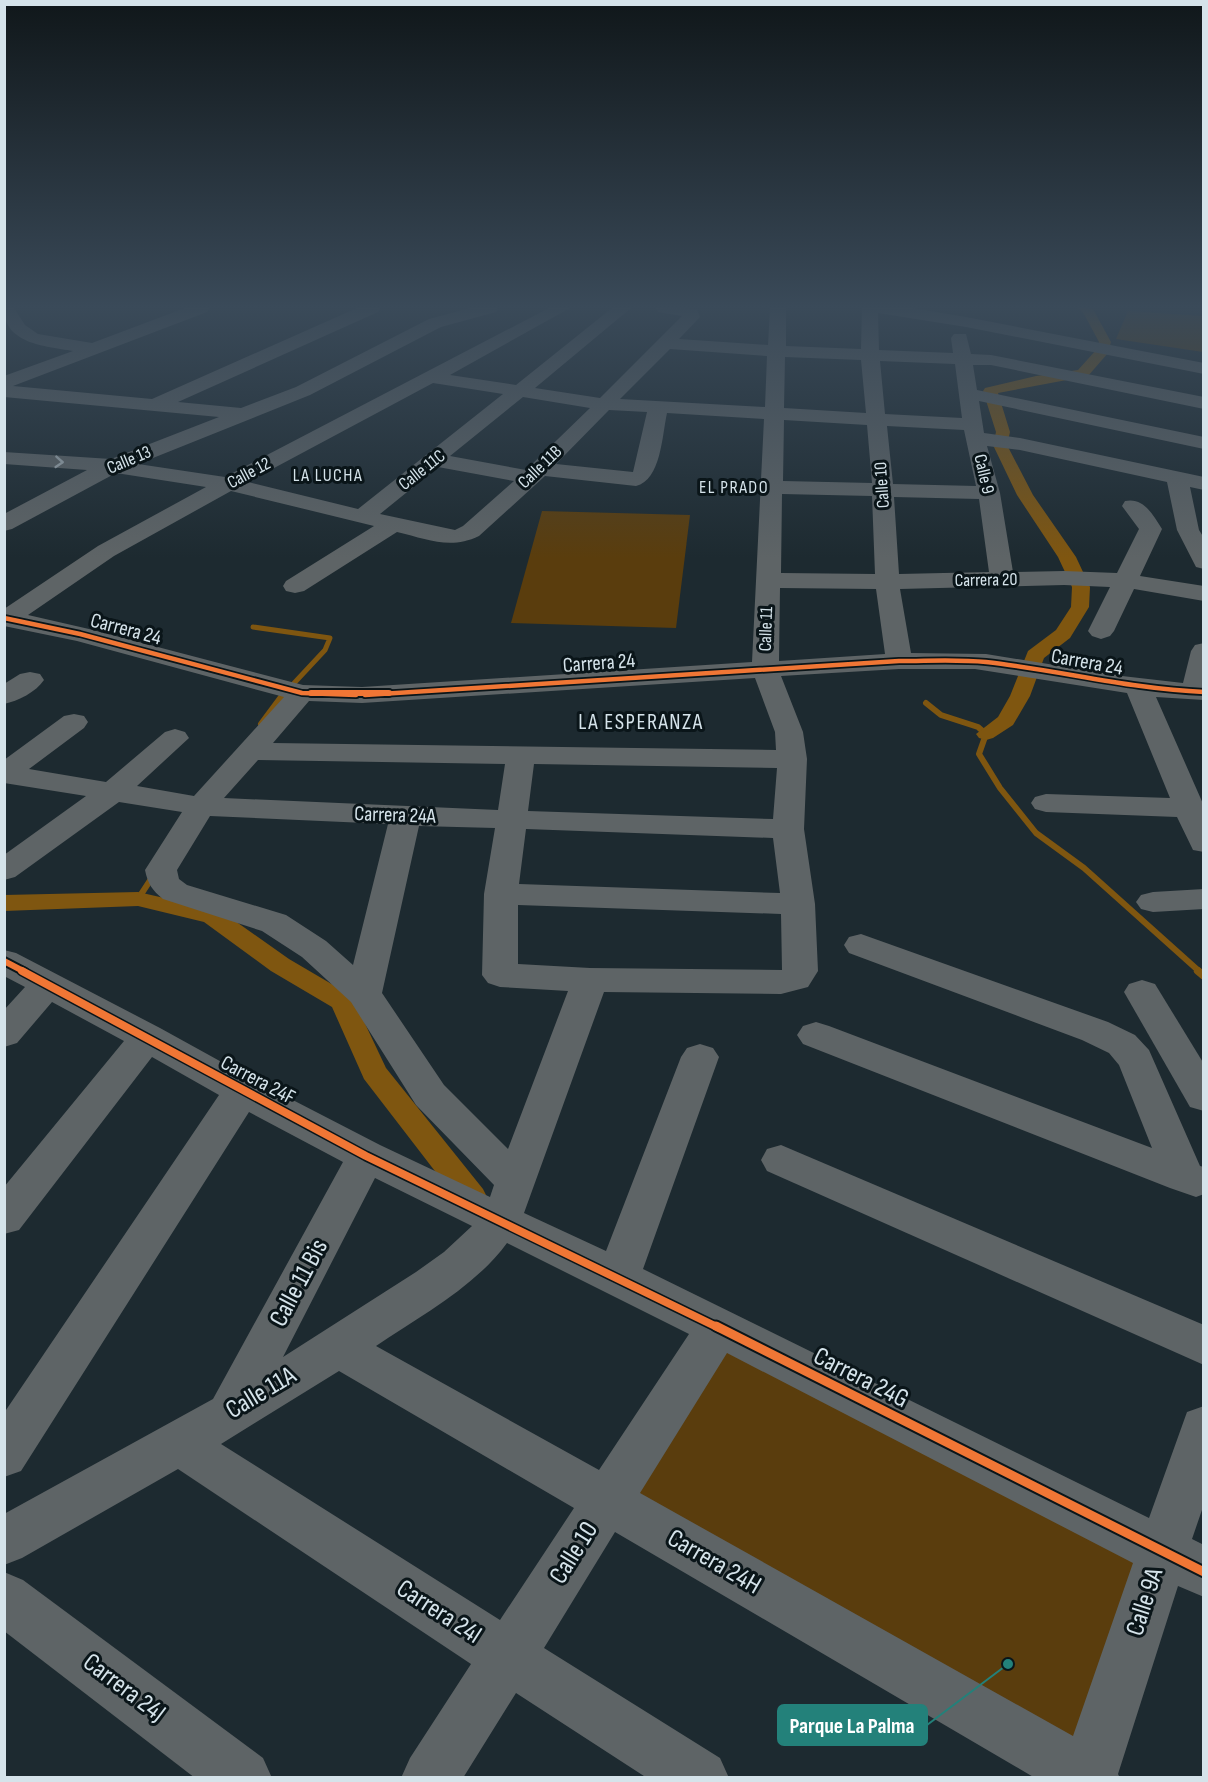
<svg xmlns="http://www.w3.org/2000/svg" width="1208" height="1782" font-family="'Sofia Sans Condensed',sans-serif">
  <rect width="100%" height="100%" fill="#1d2a30"/>
  <g fill="#5a3d0d">
    <path d="M 1128,311 L 1203,316 L 1203,352 L 1116,339 Z"/>
    <path d="M 542,511 L 690,515 L 676,628 L 511,623 Z"/>
    <path d="M 718,1328 L 1162,1551 L 1088,1776 L 607,1501 Z"/>
  </g>
  <g fill="none" stroke-linecap="round" stroke-linejoin="round">
    <path stroke="#7f5610" stroke-width="5" d="M 253,627 L 330,638 L 325,650 L 283,695"/>
    <g stroke="#7f5610" stroke-width="6">
      <path d="M 926,703 L 941,715 L 978,727 L 986,734 L 979,754 L 1000,788 L 1036,833 L 1084,868 L 1200,972"/>
      <path d="M 261,724 L 284,693"/>
      <path d="M 138,899 L 153,876"/>
    </g>
    <path stroke="#7f5610" stroke-width="8" d="M 1198,971 L 1204,976"/>
    <g fill="#7f5610" fill-rule="evenodd">
      <path d="M 1078,308 L 1093,309 L 1111,342 L 1108,353 L 1088,376 L 998,393 L 1010,432 L 1007,445 L 1033,495 L 1076,557 L 1090,587 L 1089,607 L 1070,638 L 1044,658 L 1030,696 L 1013,725 L 993,738 L 986,740 L 979,738 L 976,734 L 998,717 L 1010,696 L 1028,651 L 1056,630 L 1071,607 L 1072,587 L 1058,557 L 1017,495 L 993,445 L 996,432 L 983,391 L 985,388 L 1036,376 L 1078,370 L 1097,349 L 1099,342 L 1084,314 Z"/>
      <path d="M 138,892 L 221,911 L 289,959 L 352,996 L 386,1068 L 483,1189 L 487,1197 L 483,1205 L 472,1209 L 461,1205 L 364,1079 L 332,1007 L 271,971 L 204,922 L 138,906 L 4,911 L 4,895 Z"/>
    </g>
    <g fill="#5e6466" fill-rule="evenodd">
      <path d="M 4,308 L 14,308 L 25,325 L 38,334 L 92,343 L 185,308 L 209,308 L 207,312 L 13,386 L 152,399 L 357,308 L 380,308 L 378,312 L 178,402 L 241,408 L 296,387 L 429,319 L 470,308 L 498,308 L 496,312 L 441,327 L 310,395 L 138,464 L 225,477 L 549,308 L 570,308 L 450,375 L 516,385 L 612,308 L 631,308 L 535,388 L 600,398 L 682,316 L 658,312 L 656,308 L 697,309 L 700,317 L 679,339 L 768,345 L 770,308 L 786,308 L 786,346 L 861,349 L 862,308 L 912,308 L 966,317 L 1204,363 L 1204,374 L 966,327 L 878,313 L 879,350 L 953,353 L 951,338 L 954,334 L 966,334 L 971,354 L 991,355 L 1204,397 L 1204,409 L 991,365 L 973,365 L 977,390 L 1204,437 L 1204,449 L 979,401 L 984,433 L 1020,438 L 1204,477 L 1204,490 L 1190,487 L 1199,530 L 1204,538 L 1204,569 L 1196,567 L 1177,530 L 1167,482 L 1020,450 L 987,446 L 1000,493 L 1013,572 L 1064,571 L 1117,573 L 1139,529 L 1122,506 L 1125,501 C 1144,497 1153,515 1162,529 L 1140,576 L 1204,586 L 1204,601 L 1134,589 L 1114,631 L 1110,636 L 1101,639 L 1092,636 L 1088,631 L 1110,587 L 1064,585 L 900,589 L 911,653 L 986,654 L 1122,676 L 1183,683 L 1191,651 L 1195,645 L 1204,643 L 1204,700 L 1156,697 L 1204,806 L 1204,852 L 1193,850 L 1177,817 L 1046,812 L 1035,809 L 1031,803 L 1035,797 L 1046,794 L 1170,798 L 1127,693 L 975,669 L 899,669 L 781,676 L 803,732 L 807,759 L 804,829 L 815,904 L 818,971 L 808,987 L 781,994 L 604,992 L 524,1213 L 606,1251 L 681,1057 L 687,1048 L 700,1044 L 713,1048 L 719,1057 L 643,1269 L 1149,1518 L 1187,1412 L 1204,1406 L 1204,1504 L 1192,1539 L 1204,1545 L 1204,1597 L 1178,1586 L 1118,1774 L 1120,1778 L 1035,1778 L 615,1532 L 544,1648 L 720,1758 L 729,1778 L 647,1778 L 516,1693 L 463,1778 L 401,1778 L 410,1758 L 471,1664 L 178,1469 L 22,1558 L 4,1565 L 4,1514 L 213,1399 L 343,1162 L 249,1112 L 21,1471 L 4,1477 L 4,1413 L 219,1095 L 152,1057 L 19,1230 L 4,1234 L 4,1187 L 124,1041 L 52,1002 L 17,1043 L 4,1047 L 4,1010 L 25,987 L 4,976 L 4,950 L 16,953 L 160,1028 L 256,1081 L 380,1145 L 490,1197 L 494,1185 L 416,1105 L 351,1002 L 302,957 L 262,931 L 163,899 C 152,890 148,884 145,870 L 182,812 L 119,802 L 15,877 L 4,880 L 4,855 L 86,796 L 4,783 L 4,760 L 64,716 L 74,714 L 84,716 L 88,722 L 84,728 L 29,769 L 106,782 L 165,732 L 175,729 L 185,732 L 189,738 L 137,786 L 194,796 L 284,697 L 77,641 L 4,626 L 4,609 L 98,546 L 206,487 L 116,473 L 12,529 L 4,531 L 4,514 L 87,470 L 4,464 L 4,452 L 111,459 L 219,417 L 4,397 L 4,376 L 73,351 C 45,346 4,344 4,308 ZM 670,349 L 767,356 L 765,407 L 620,399 ZM 785,357 L 861,360 L 866,413 L 784,408 ZM 880,361 L 955,364 L 962,418 L 885,414 ZM 433,383 L 503,394 L 358,509 L 248,482 ZM 523,397 L 590,408 L 526,470 L 450,456 ZM 609,410 L 647,412 L 633,472 L 556,464 ZM 667,413 L 764,419 L 752,662 L 362,687 L 303,685 L 89,629 L 28,615 L 114,556 L 231,491 L 374,526 L 286,581 L 283,586 L 286,591 L 295,593 L 304,591 L 397,532 C 427,539 450,550 479,536 L 545,476 L 636,486 C 661,480 662,436 667,413 ZM 784,420 L 867,425 L 872,483 L 783,481 ZM 887,426 L 964,430 L 976,486 L 893,484 ZM 438,467 L 514,481 L 463,526 L 455,530 L 380,514 ZM 782,494 L 872,496 L 875,574 L 781,573 ZM 894,497 L 979,499 L 989,572 L 899,574 ZM 780,588 L 876,589 L 885,654 L 779,661 ZM 755,678 L 775,732 L 776,750 L 273,743 L 309,701 L 362,703 ZM 258,760 L 505,764 L 498,810 L 224,798 ZM 534,764 L 777,768 L 773,819 L 528,811 ZM 210,816 L 388,824 L 353,965 L 326,941 L 286,915 L 187,885 L 179,879 L 177,870 ZM 419,826 L 495,828 L 484,894 L 482,975 L 488,983 L 500,987 L 568,991 L 508,1149 L 444,1085 L 382,993 ZM 526,829 L 773,838 L 780,893 L 519,884 ZM 518,905 L 781,914 L 782,970 L 590,968 L 518,964 ZM 375,1178 L 472,1226 L 444,1252 L 416,1272 L 283,1357 ZM 507,1243 L 689,1334 L 599,1470 L 376,1346 C 420,1316 475,1287 507,1243 ZM 727,1353 L 1133,1563 L 1073,1736 L 640,1493 ZM 339,1371 L 574,1508 L 500,1620 L 221,1444 Z"/>
      <path d="M 30,672 L 40,674 L 44,680 C 36,692 18,701 4,704 L 4,684 L 20,674 Z"/>
      <path d="M 1204,889 L 1204,909 L 1153,912 L 1141,909 L 1136,902 L 1141,895 L 1153,892 Z"/>
      <path d="M 861,934 L 1108,1022 L 1135,1035 L 1149,1050 L 1200,1166 L 1204,1167 L 1204,1194 L 1196,1197 L 1170,1188 L 803,1044 L 797,1035 L 803,1026 L 816,1022 L 829,1026 L 1152,1148 L 1119,1065 L 1109,1053 L 1082,1040 L 849,953 L 844,945 L 849,937 Z"/>
      <path d="M 1142,980 L 1155,984 L 1204,1064 L 1204,1111 L 1190,1107 L 1124,992 L 1129,984 Z"/>
      <path d="M 781,1145 L 1204,1325 L 1204,1365 L 767,1171 L 761,1160 L 767,1149 Z"/>
      <path d="M 4,1572 L 23,1580 L 263,1758 L 272,1778 L 195,1778 L 4,1631 Z"/>
    </g>
    <g stroke="#0a1519" stroke-width="8">
      <g id="cycleway-far3">
        <path d="M 4,618 L 80,634 L 302,693 L 356,695"/>
        <path d="M 365,695 L 899,661 C 928,661 957,659 986,662 C 1059,670 1130,689 1204,692"/>
      </g>
    </g>
    <g stroke="#0a1519" stroke-width="10">
      <g id="cycleway-far2">
        <path d="M 311,693 L 389,693"/>
        <path d="M 4,961 L 25,972"/>
      </g>
    </g>
    <g stroke="#0a1519" stroke-width="11">
      <path id="cycleway-far1" d="M 22,971 L 366,1156 L 719,1328"/>
    </g>
    <g stroke="#0a1519" stroke-width="13">
      <path id="cycleway" d="M 716,1326 L 1204,1572"/>
    </g>
    <use href="#cycleway-far3" stroke="#f07635" stroke-width="4.5"/>
    <use href="#cycleway-far2" stroke="#f07635" stroke-width="6"/>
    <use href="#cycleway-far1" stroke="#f07635" stroke-width="8"/>
    <use href="#cycleway" stroke="#f07635" stroke-width="9"/>
  </g>
  <defs><path id="oneway-chevron" d="M-2-3.5L2.5 0L-2 3.5" fill="none" stroke-width="1.6" stroke-linecap="round" stroke-linejoin="round" transform="scale(1.5)"/></defs>
  <use stroke="#a5b0b5" href="#oneway-chevron" transform="translate(59 462) rotate(4)"/>
  <linearGradient id="sky" x2="0" y2="1"><stop stop-color="#10171a"/><stop offset="0.55" stop-color="#3a4a59"/><stop offset="1" stop-color="#3a4a59" stop-opacity="0"/></linearGradient>
  <rect width="1208" height="558" fill="url(#sky)"/>
  <g text-anchor="middle" dominant-baseline="central" stroke-width="6" stroke-linejoin="round" paint-order="stroke">
    <g font-size="18" fill="#d5e3ea" stroke="#0a1519">
      <text transform="translate(129 460) rotate(-23)">Calle 13</text>
      <text transform="translate(540 467) rotate(-44)">Calle 11B</text>
      <text transform="translate(422 470) rotate(-38)">Calle 11C</text>
      <text transform="translate(249 473) rotate(-28)">Calle 12</text>
      <text transform="translate(984 474) rotate(77)">Calle 9</text>
      <text transform="translate(882 485) rotate(-94)">Calle 10</text>
      <text transform="translate(986 580) rotate(-1)">Carrera 20</text>
      <text transform="translate(766 629) rotate(-88)">Calle 11</text>
    </g>
    <g font-size="18" letter-spacing="1.5" fill="#d5e3ea" stroke="#0a1519">
      <text x="328" y="475">LA LUCHA</text>
      <text x="734" y="487">EL PRADO</text>
    </g>
    <g font-size="21" fill="#d5e3ea" stroke="#0a1519">
      <text transform="translate(126 629) rotate(15)">Carrera 24</text>
      <text transform="translate(1087 662) rotate(10)">Carrera 24</text>
      <text transform="translate(599 663) rotate(-4)">Carrera 24</text>
      <text transform="translate(395 815) rotate(2)">Carrera 24A</text>
      <text transform="translate(258 1080) rotate(28)">Carrera 24F</text>
    </g>
    <g font-size="22" letter-spacing="1.5" fill="#d5e3ea" stroke="#0a1519">
      <text x="641" y="722">LA ESPERANZA</text>
    </g>
    <g font-size="26" fill="#d5e3ea" stroke="#0a1519">
      <text transform="translate(299 1283) rotate(-62)">Calle 11 Bis</text>
      <text transform="translate(861 1378) rotate(27)">Carrera 24G</text>
      <text transform="translate(261 1393) rotate(-31)">Calle 11A</text>
      <text transform="translate(574 1553) rotate(-58)">Calle 10</text>
      <text transform="translate(714 1562) rotate(30)">Carrera 24H</text>
      <text transform="translate(1145 1602) rotate(-72)">Calle 9A</text>
      <text transform="translate(439 1612) rotate(33)">Carrera 24I</text>
      <text transform="translate(124 1688) rotate(37)">Carrera 24J</text>
    </g>
  </g>
  <path fill="none" stroke="#23817a" stroke-width="2" d="M1008 1664L927 1725"/>
  <circle fill="#23817a" stroke="#0a1519" stroke-width="2" cx="1008" cy="1664" r="6"/>
  <rect fill="#23817a" stroke="#23817a" stroke-width="2" x="778" y="1705" width="149" height="40" rx="6"/>
  <g font-size="22" text-anchor="middle" font-weight="bold" fill="#fff">
    <text x="852" y="1733">Parque La Palma</text>
  </g>
  <rect width="1208" height="1782" fill="none" stroke="#d5e3ea" stroke-width="12"/>
</svg>
